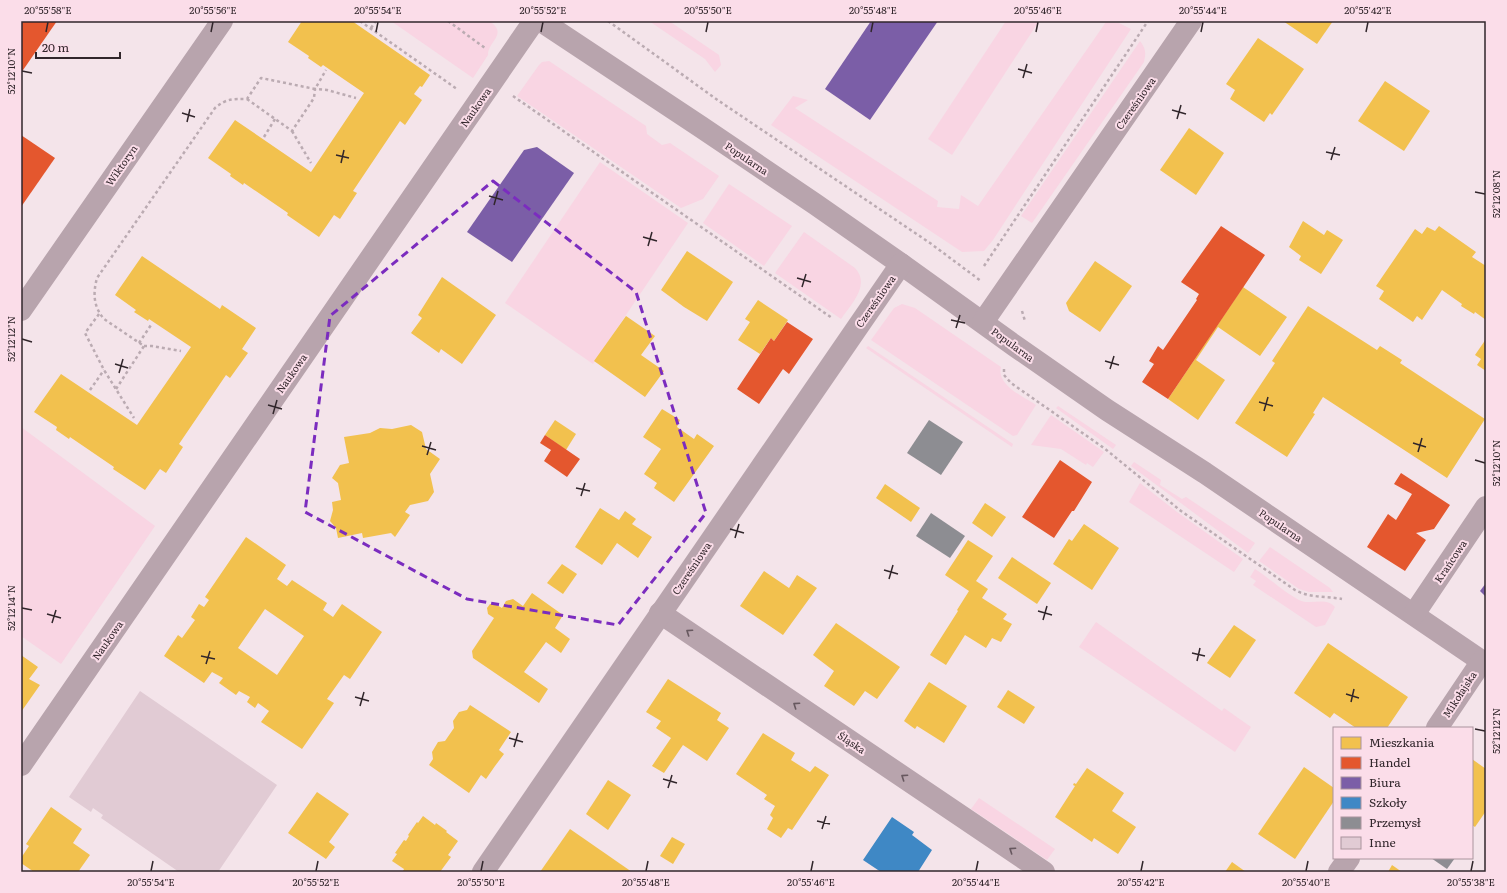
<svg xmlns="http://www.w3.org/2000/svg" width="1507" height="893" font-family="Literata,serif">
  <rect width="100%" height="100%" fill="#f4e4ea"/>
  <g fill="#f9d5e3">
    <path d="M 391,21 L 489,21 C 509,34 488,41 488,55 L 473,78 Z"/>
    <path d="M 649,21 L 669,21 L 719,55 L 721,65 L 715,72 L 705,59 Z"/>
    <path d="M 1006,21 L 1039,21 L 952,155 L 928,139 Z"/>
    <path d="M 1106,22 L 1119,23 L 1131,29 L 993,240 L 984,251 L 962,252 L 771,125 L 793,96 L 808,100 L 795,108 L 938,201 L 937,207 L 959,209 L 961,195 L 978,206 Z"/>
    <path d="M 1140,41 C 1146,49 1146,53 1144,62 L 1032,223 L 1021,216 Z"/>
    <path d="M 549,61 L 646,126 L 647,134 L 662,145 L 670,143 L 719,176 L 703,199 L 681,208 L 517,96 L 539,65 L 542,62 Z"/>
    <path d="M 600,162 L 688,223 L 593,364 L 505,303 Z"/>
    <path d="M 729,184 L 792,226 L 764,266 L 703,223 Z"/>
    <path d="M 804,232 L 855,268 C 871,285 851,304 841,319 L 775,273 Z"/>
    <path d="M 902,304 L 915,308 L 1001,367 C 996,385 1024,397 1036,405 L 1017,435 L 1013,436 L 871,340 L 894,308 Z"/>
    <path d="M 868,346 L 1013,444 L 1012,447 L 866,348 Z"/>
    <path d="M 1058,406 L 1116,445 L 1113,449 L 1056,408 Z"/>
    <path d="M 1051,415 L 1104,452 L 1093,467 L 1087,463 L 1086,465 L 1061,449 L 1031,445 Z"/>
    <path d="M 21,427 L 155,526 L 61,664 L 21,636 Z"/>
    <path d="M 1134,462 L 1161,480 L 1160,485 L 1182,499 L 1186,497 L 1255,543 L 1248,553 L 1131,466 Z"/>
    <path d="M 1140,483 L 1177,512 L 1243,559 L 1234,572 L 1129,502 Z"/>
    <path d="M 1270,547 L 1330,588 L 1333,592 L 1309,592 L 1299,589 L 1259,561 Z"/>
    <path d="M 1255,569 C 1269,578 1285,593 1299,600 C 1311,606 1325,596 1335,607 L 1334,609 L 1325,625 L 1316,627 L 1253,585 L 1256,581 L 1250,577 Z"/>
    <path d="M 1096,622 L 1222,711 L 1224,708 L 1251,727 L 1235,752 L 1079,647 Z"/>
    <path d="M 979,798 L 1055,849 L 1047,860 L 971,809 Z"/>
  </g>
  <g fill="#f2c14e" fill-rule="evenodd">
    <path d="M 302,21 L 352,21 L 430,75 L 422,87 L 420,86 L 414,94 L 422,100 L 405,125 L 400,121 L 353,191 L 357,193 L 340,219 L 334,215 L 319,237 L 287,215 L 288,213 L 244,183 L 243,185 L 230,176 L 231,174 L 208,158 L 235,120 L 311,172 L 364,93 L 323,65 L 321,67 L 308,58 L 309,56 L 288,42 Z"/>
    <path d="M 1283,21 L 1333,21 L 1317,44 Z"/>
    <path d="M 1258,38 L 1304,69 L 1272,115 L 1270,113 L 1264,122 L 1230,99 L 1235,90 L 1226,84 Z"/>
    <path d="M 1385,81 L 1430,111 L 1404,151 L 1358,121 Z"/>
    <path d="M 1189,128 L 1224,153 L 1196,195 L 1160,170 Z"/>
    <path d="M 1303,221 L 1324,235 L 1327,230 L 1343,240 L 1321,274 L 1299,260 L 1301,256 L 1289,247 Z"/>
    <path d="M 1439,226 L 1476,252 L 1472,257 L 1486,266 L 1486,320 L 1475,312 L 1474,314 L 1461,306 L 1462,304 L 1442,290 L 1422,320 L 1417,316 L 1413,322 L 1379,299 L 1384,291 L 1376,286 L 1415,229 L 1422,234 L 1427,227 L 1435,231 Z"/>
    <path d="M 687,251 L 733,282 L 707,321 L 684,307 L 661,290 Z"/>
    <path d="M 142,256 L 220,309 L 222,305 L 256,328 L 242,349 L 248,353 L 230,378 L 226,375 L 179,444 L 183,447 L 166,473 L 160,469 L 145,490 L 113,469 L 114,467 L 70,437 L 69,439 L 56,430 L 57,427 L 34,412 L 61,374 L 137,425 L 191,347 L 149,319 L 148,321 L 134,312 L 136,310 L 115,295 Z"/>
    <path d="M 1095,261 L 1132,286 L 1100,332 L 1069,311 L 1066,303 Z"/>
    <path d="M 442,277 L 496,315 L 462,364 L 441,349 L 439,353 L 411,333 L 422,318 L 418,315 Z"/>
    <path d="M 1243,287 L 1287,317 L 1260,356 L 1218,327 L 1196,360 L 1225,380 L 1198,420 L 1168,399 Z"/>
    <path d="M 758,300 L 788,320 L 774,341 L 771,338 L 760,354 L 738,340 L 750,322 L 745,319 Z"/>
    <path d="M 1308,306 L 1377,350 L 1380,346 L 1402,360 L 1400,363 L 1485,419 L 1447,478 L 1323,397 L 1313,413 L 1315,414 L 1287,457 L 1235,423 L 1275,363 L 1272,361 Z"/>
    <path d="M 626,316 L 655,336 L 641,355 L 664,371 L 645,397 L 594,361 Z"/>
    <path d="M 1486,339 L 1486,371 L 1477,365 L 1481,359 L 1475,355 Z"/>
    <path d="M 662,409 L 680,420 L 677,427 L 694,439 L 697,434 L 714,446 L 674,502 L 654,488 L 657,483 L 644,474 L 661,449 L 643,437 Z"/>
    <path d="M 555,420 L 576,434 L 566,450 L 545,435 Z"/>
    <path d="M 411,425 L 422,432 L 426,449 L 440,459 L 430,474 L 434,492 L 428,501 L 410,505 L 405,512 L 410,515 L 395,537 L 391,533 L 363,538 L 362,533 L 338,538 L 336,528 L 330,521 L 333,510 L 332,502 L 341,500 L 338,483 L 332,478 L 340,465 L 349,463 L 344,437 L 370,433 L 380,428 L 392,429 Z"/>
    <path d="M 885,484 L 920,508 L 911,522 L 876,498 Z"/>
    <path d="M 985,503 L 1006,517 L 992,537 L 972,523 Z"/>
    <path d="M 600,508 L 619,520 L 625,511 L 636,519 L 632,524 L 652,537 L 638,558 L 617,543 L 602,565 L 575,547 Z"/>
    <path d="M 1084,524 L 1119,548 L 1092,590 L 1053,564 L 1069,539 L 1072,541 Z"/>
    <path d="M 246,537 L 286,565 L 277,579 L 287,586 L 292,580 L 327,603 L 323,610 L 333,617 L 342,604 L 382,632 L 350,679 L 344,675 L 327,699 L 334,703 L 302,749 L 261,722 L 269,711 L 258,703 L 255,708 L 247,702 L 250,697 L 239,691 L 236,695 L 219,683 L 223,678 L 212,672 L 204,683 L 164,656 L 178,635 L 182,638 L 195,620 L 191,617 L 199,604 L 204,607 L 209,600 L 205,597 ZM 265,609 L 304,636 L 277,675 L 238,648 Z"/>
    <path d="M 968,540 L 993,556 L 976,581 L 988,589 L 982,598 L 1007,614 L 1003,619 L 1012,624 L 1001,642 L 992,638 L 986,648 L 965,635 L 946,665 L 930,655 L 958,611 L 957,610 L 969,591 L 945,575 Z"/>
    <path d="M 1012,557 L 1051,583 L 1037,604 L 998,578 Z"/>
    <path d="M 562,564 L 577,574 L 563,594 L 547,583 Z"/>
    <path d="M 764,571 L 789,588 L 797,575 L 817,588 L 783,635 L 740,606 Z"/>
    <path d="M 532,593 L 563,615 L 555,628 L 570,639 L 561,653 L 546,642 L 524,672 L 548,689 L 539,703 L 473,658 L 472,651 L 494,618 L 488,614 L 487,608 L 490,604 L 495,604 L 502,608 L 506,601 L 513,599 L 523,606 Z"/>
    <path d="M 836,623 L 900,667 L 877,699 L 865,691 L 854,706 L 824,686 L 834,671 L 813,655 Z"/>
    <path d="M 1234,625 L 1256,640 L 1230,678 L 1207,663 Z"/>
    <path d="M 1328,643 L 1408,697 L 1387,728 L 1356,728 L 1334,713 L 1330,718 L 1294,693 Z"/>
    <path d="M 21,655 L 38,667 L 29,679 L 40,685 L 21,712 Z"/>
    <path d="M 668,679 L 721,713 L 717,720 L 729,728 L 707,761 L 683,745 L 664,773 L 652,766 L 671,738 L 656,728 L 661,721 L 646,712 Z"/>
    <path d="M 929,682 L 967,706 L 944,743 L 917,726 L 915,729 L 904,721 Z"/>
    <path d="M 1008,690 L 1035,707 L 1024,724 L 997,707 Z"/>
    <path d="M 470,705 L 511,732 L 499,750 L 504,754 L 495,766 L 486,779 L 481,775 L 469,793 L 429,765 L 433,759 L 432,752 L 438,742 L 445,741 L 454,728 L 453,721 L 459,712 L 467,710 Z"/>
    <path d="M 763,733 L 795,753 L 791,760 L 810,772 L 815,766 L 829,775 L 792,830 L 788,828 L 781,838 L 767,829 L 773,818 L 770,815 L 775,806 L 764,799 L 767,795 L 736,774 Z"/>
    <path d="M 1472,759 L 1486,769 L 1486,808 L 1485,809 L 1486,811 L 1475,827 L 1472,825 Z"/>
    <path d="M 1304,767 L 1334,788 L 1334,801 L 1295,859 L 1258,834 Z"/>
    <path d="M 1087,768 L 1124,793 L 1112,811 L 1136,827 L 1118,854 L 1094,838 L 1092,842 L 1055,817 L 1075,786 L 1073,785 L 1074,783 L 1076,784 Z"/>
    <path d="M 608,780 L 631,795 L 608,830 L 586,814 Z"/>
    <path d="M 317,792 L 349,814 L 329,842 L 335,847 L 326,859 L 288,833 Z"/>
    <path d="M 51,807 L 82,829 L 73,843 L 90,855 L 78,872 L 34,872 L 21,863 L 21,858 L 29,846 L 26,844 Z"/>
    <path d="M 423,816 L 435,825 L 436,823 L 447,831 L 446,832 L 458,841 L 448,855 L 451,857 L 440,872 L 405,872 L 403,871 L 404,869 L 392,861 L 397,854 L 395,853 L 404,840 L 406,841 L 409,836 L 408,835 L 417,822 L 418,823 Z"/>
    <path d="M 570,829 L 632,872 L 540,872 Z"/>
    <path d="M 672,837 L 685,844 L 673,864 L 660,856 Z"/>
    <path d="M 1232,862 L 1246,872 L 1225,872 Z"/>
    <path d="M 1392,865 L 1402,872 L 1388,872 Z"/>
  </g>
  <g fill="#e4572e">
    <path d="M 21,21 L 57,21 L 21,73 Z"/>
    <path d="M 21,135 L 55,158 L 21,207 Z"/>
    <path d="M 1221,226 L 1265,255 L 1168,399 L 1142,382 L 1154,364 L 1149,361 L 1158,346 L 1163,350 L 1197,300 L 1196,299 L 1199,294 L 1181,282 Z"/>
    <path d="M 787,322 L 813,339 L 789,374 L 783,369 L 759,404 L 737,389 L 771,338 L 774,341 Z"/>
    <path d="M 545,435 L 580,459 L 567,477 L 544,461 L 551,450 L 540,443 Z"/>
    <path d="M 1060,460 L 1092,482 L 1074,511 L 1072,511 L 1054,538 L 1022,517 Z"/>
    <path d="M 1401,473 L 1450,505 L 1434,529 L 1416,533 L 1426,540 L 1405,571 L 1367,547 L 1388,514 L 1396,520 L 1412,494 L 1394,484 Z"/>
  </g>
  <g fill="#7b5ea7">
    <path d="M 871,21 L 938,21 L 870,120 L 825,89 Z"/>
    <path d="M 537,147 L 574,173 L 512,262 L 467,232 L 524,150 Z"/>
    <path d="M 1486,583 L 1486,597 L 1480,591 Z"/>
  </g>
  <path fill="#3f88c5" d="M 892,817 L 914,832 L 912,835 L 932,850 L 918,872 L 881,872 L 863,860 Z"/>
  <g fill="#8d8d92">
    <path d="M 929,420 L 963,442 L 941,475 L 907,453 Z"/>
    <path d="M 931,513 L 965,536 L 950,558 L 916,536 Z"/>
    <path d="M 1431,858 L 1455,858 L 1447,869 Z"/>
  </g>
  <path fill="#e1cbd4" d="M 140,691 L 277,785 L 218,872 L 179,872 L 101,818 L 103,815 L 93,808 L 91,812 L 69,797 Z"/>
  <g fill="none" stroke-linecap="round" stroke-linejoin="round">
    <g stroke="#bbabb2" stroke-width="2.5" stroke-dasharray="3 3" stroke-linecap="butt">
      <path d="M 360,21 L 457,89"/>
      <path d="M 448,21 L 485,48"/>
      <path d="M 608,21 L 719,101 L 930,243 L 981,281"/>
      <path d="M 371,28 L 376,21"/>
      <path d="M 513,96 L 832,318"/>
      <path d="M 247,99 L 292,131 L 314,98 L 315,89 L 327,90 L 356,98"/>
      <path d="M 292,131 L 311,163"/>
      <path d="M 264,137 L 275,119"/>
      <path d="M 984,266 L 1148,21"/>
      <path d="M 1022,311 L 1025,321"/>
      <path d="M 99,314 L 85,333 L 104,370 L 134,418"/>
      <path d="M 139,343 L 151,325"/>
      <path d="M 144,346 L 152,346 L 181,351"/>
      <path d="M 1004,369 L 1004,375 L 1011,383 L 1104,448 L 1181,511 L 1295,590 C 1309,598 1326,596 1342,599"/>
      <path d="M 116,389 L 144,346 L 104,319 C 93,306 93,293 97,278 L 215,108 C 227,98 233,99 247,99 L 261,78 L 315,89 L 326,70"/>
      <path d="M 90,390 L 104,370"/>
    </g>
    <g stroke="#b8a4ad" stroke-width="22">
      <path d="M 541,21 L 701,127 L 815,204 L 901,264 L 1015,346 L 1107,410 L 1205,473 L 1486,664"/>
      <path d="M 21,310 L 222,21"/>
      <path d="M 983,322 L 1191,21"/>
      <path d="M 660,613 L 1044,872"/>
      <path d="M 1414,614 L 1486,507"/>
      <path d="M 1437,728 L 1482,661"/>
      <path d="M 21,765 L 534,21"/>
      <path d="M 483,872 L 901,264"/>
      <path d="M 1339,872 L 1349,858"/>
    </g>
  </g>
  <defs><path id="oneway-chevron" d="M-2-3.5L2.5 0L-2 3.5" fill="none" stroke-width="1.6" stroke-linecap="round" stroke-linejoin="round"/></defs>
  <g stroke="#67585f">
    <use href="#oneway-chevron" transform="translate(689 632) rotate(-146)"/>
    <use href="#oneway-chevron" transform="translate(796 705) rotate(-146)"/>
    <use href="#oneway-chevron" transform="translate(904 777) rotate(-146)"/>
    <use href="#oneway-chevron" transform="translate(1012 850) rotate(-146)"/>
  </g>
  <path fill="none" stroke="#7b2cbf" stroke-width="3" stroke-dasharray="8 5" stroke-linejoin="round" d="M 493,181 L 636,292 L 706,513 L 618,625 L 467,599 L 305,512 L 330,316 Z"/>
  <path fill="none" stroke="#31262b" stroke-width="1.5" d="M 46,32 L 48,22M 211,32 L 213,22M 376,32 L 378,22M 541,32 L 543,22M 706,32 L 708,22M 871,32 L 873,22M 1036,32 L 1038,22M 1201,32 L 1203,22M 1366,32 L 1368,22M 1018,69 L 1032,73M 22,71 L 32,73M 1023,78 L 1027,64M 1172,110 L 1186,114M 182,113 L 195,117M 1177,119 L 1181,105M 187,122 L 190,109M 1326,152 L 1340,155M 336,155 L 349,158M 1331,160 L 1335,147M 341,163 L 344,150M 1475,192 L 1485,194M 489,196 L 503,200M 494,205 L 498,191M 643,237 L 657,241M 648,246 L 652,232M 797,278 L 811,282M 802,287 L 806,274M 951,320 L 965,323M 956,328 L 960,315M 22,339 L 32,342M 1105,361 L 1119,365M 115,364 L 128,368M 1110,369 L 1114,356M 119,373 L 123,359M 1259,402 L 1273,406M 268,405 L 282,409M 1264,411 L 1268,397M 273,414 L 277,400M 1413,443 L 1426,447M 422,446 L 436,450M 1418,452 L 1422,438M 427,455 L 431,442M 1475,460 L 1485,463M 576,488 L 590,491M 581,496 L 585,483M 730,529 L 744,533M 735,538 L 739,524M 884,570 L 898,574M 889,579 L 893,565M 22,608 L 32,610M 1038,611 L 1052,615M 47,614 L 61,618M 1043,620 L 1047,606M 52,623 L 56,610M 1192,653 L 1205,656M 201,656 L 215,659M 1197,661 L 1200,648M 206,664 L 210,651M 1346,694 L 1359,698M 355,697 L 369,701M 1351,702 L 1354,689M 360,706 L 364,692M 1475,729 L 1485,731M 509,738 L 523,742M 514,747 L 518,733M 663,779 L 677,783M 668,788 L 672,775M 817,821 L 830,824M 822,829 L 826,816M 151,871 L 153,861M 316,871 L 318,861M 481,871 L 483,861M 646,871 L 648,861M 811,871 L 813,861M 976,871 L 978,861M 1141,871 L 1143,861M 1306,871 L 1308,861M 1471,871 L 1473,861"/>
  <g text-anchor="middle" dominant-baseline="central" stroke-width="4" stroke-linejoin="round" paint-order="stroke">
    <g font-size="10" fill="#31262b" stroke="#fbdde9">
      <text transform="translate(1135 103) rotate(-55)">Czereśniowa</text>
      <text transform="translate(475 107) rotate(-55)">Naukowa</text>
      <text transform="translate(747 158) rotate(34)">Popularna</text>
      <text transform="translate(121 165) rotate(-55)">Wiktoryn</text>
      <text transform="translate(875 301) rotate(-55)">Czereśniowa</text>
      <text transform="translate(1013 344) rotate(36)">Popularna</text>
      <text transform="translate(291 373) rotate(-55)">Naukowa</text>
      <text transform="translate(1281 525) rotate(34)">Popularna</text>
      <text transform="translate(1450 561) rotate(-56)">Krańcowa</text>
      <text transform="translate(691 568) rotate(-56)">Czereśniowa</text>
      <text transform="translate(107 640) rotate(-55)">Naukowa</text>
      <text transform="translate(1459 694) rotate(-57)">Mikołajska</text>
      <text transform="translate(852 742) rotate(34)">Śląska</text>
    </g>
  </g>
  <rect width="1507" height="893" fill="none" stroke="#fbdde9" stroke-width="44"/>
  <rect x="1333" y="727" width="140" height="132" fill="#fbdde9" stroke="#aa949d"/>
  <rect x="1341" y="737" width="20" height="12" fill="#f2c14e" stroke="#aa949d"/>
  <text x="1369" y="747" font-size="12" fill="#31262b">Mieszkania</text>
  <rect x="1341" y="757" width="20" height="12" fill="#e4572e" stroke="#aa949d"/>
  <text x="1369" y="767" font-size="12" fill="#31262b">Handel</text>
  <rect x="1341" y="777" width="20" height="12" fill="#7b5ea7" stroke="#aa949d"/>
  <text x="1369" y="787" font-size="12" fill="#31262b">Biura</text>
  <rect x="1341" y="797" width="20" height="12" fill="#3f88c5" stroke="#aa949d"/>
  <text x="1369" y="807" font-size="12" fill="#31262b">Szkoły</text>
  <rect x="1341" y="817" width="20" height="12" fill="#8d8d92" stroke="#aa949d"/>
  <text x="1369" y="827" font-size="12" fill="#31262b">Przemysł</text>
  <rect x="1341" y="837" width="20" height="12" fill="#e1cbd4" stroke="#aa949d"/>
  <text x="1369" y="847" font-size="12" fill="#31262b">Inne</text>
  <path d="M36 52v6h84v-6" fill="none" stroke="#31262b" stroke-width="2"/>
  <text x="42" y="52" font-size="12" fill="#31262b" stroke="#fbdde9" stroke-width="3" paint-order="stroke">20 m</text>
  <rect x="22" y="22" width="1463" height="849" fill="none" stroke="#31262b" stroke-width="1.5"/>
  <g font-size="10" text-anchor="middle" fill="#31262b">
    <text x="48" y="14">20°55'58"E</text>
    <text x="213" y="14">20°55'56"E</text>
    <text x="378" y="14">20°55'54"E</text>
    <text x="543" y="14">20°55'52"E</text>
    <text x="708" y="14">20°55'50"E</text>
    <text x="873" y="14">20°55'48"E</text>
    <text x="1038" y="14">20°55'46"E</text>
    <text x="1203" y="14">20°55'44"E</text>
    <text x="1368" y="14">20°55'42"E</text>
    <text transform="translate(11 71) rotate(-90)" y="4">52°12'10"N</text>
    <text transform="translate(1496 194) rotate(-90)" y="4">52°12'08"N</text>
    <text transform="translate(11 339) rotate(-90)" y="4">52°12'12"N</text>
    <text transform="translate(1496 463) rotate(-90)" y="4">52°12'10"N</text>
    <text transform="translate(11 608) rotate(-90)" y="4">52°12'14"N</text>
    <text transform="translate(1496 731) rotate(-90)" y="4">52°12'12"N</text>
    <text x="151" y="886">20°55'54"E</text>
    <text x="316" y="886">20°55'52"E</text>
    <text x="481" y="886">20°55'50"E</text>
    <text x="646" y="886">20°55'48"E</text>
    <text x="811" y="886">20°55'46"E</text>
    <text x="976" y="886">20°55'44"E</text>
    <text x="1141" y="886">20°55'42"E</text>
    <text x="1306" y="886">20°55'40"E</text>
    <text x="1471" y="886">20°55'38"E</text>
  </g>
</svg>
